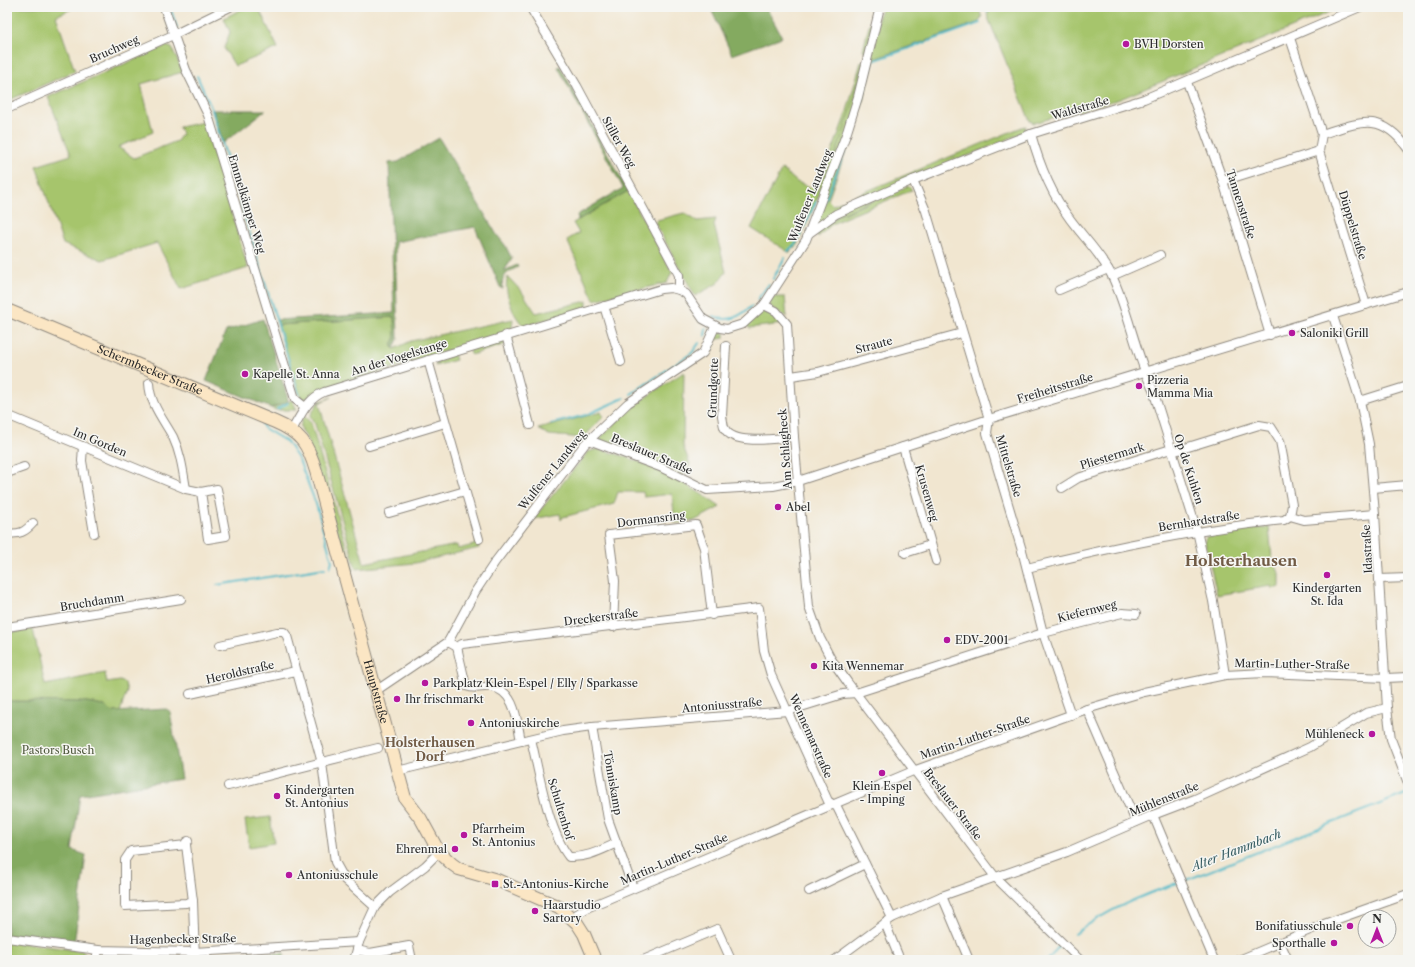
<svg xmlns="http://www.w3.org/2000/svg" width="1415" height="967" font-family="'Libre Caslon Text',serif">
  <rect width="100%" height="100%" fill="#f6f6f2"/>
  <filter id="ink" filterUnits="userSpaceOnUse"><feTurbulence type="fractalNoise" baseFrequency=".025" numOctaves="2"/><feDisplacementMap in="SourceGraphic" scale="8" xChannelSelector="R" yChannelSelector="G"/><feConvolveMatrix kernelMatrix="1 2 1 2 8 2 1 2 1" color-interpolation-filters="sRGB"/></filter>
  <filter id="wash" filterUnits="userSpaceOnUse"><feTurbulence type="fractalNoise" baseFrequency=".012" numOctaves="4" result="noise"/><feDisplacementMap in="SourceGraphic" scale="16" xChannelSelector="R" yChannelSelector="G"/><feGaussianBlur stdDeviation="0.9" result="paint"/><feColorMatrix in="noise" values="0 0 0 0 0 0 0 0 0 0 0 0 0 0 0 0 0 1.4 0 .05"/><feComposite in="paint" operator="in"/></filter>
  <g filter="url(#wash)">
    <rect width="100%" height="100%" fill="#f1e6d0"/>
    <g fill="#a6c56c" stroke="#68784c">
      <path d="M 7,7 L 76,7 L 56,16 L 75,71 L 7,101 Z"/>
      <path d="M 246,7 L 258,7 L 278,48 L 235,66 L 224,48 L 230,32 L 224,18 Z"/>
      <path d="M 882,7 L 978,7 L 982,17 L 979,22 L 874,59 L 859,115 L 828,200 L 833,205 L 1022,127 L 1026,126 L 1025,132 L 956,161 L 813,227 Z"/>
      <path d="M 992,7 L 1331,7 L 1332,11 L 1120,99 L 1034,123 L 1030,121 L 987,15 Z"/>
      <path d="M 870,22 L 873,23 L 866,52 L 863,50 Z"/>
      <path d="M 166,46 L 172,48 L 183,72 L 141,84 L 153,132 L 118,147 L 134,158 L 177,141 L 182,134 L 179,127 L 204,122 L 248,268 L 181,289 L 157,243 L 102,260 L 63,244 L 36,166 L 71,155 L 48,97 Z"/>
      <path d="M 861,62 L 864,62 C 849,126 824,186 797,245 L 795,248 L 793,247 L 790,253 L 751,228 L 782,169 L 797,182 L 818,190 L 847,111 Z"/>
      <path d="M 908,186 L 912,190 L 842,219 L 832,224 L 818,237 L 816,232 L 838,216 Z"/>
      <path d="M 628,191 L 672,272 L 667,283 L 594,300 L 567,240 L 579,233 L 573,223 Z"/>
      <path d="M 684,213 L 697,221 L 716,219 L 714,225 L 726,272 L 718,283 L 695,296 L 655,223 L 657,220 Z"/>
      <path d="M 508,277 L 522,292 L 536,313 L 587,301 L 587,308 L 525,326 C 514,321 502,287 508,277 Z"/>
      <path d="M 771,297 L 785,297 L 787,317 L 769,306 Z"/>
      <path d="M 761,312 C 770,312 779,317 783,324 L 749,328 L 746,325 Z"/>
      <path d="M 394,317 L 395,339 L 391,346 L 394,349 L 411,341 L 513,319 L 512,328 L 501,334 L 314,393 L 307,398 L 301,399 L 278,325 Z"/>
      <path d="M 720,331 L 724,333 L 724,338 L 712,340 Z"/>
      <path d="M 503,340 L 506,344 L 471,355 L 470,350 Z"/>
      <path d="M 454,354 L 456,360 L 435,366 L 438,361 Z"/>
      <path d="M 684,372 L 683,446 L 690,464 L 684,475 L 601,443 L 600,438 L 637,403 Z"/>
      <path d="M 332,397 L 319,403 L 364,563 L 457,545 L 458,549 L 474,545 L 477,540 L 479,548 L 415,563 L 356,569 L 315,424 L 310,416 L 318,402 Z"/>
      <path d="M 292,400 L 297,410 L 276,410 L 271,408 Z"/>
      <path d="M 601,412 L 603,417 L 583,438 L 549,435 L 538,429 Z"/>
      <path d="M 304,416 L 311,423 L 353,570 L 350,570 L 306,437 C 300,429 299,425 304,416 Z"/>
      <path d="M 597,449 C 642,459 683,480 720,507 L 694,521 L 675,523 L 672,494 L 644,497 L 643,492 L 618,492 L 614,504 L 563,517 L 561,520 L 560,514 L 533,519 L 588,452 Z"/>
      <path d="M 1269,527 L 1272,559 L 1280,574 L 1280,587 L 1272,589 L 1271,586 L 1217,595 L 1205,542 L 1207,537 L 1211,534 Z"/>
      <path d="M 33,629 L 45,685 L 105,673 L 107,683 L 120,681 L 125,683 L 127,691 L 120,712 L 113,712 L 103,705 L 87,702 L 7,701 L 7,633 Z"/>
      <path d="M 270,817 L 274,843 L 249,847 L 245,820 Z"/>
      <path d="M 7,941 L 83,951 L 90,960 L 7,960 Z"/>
    </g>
    <g fill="#84aa60" stroke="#586a46">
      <path d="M 710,7 L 766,7 L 782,37 L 732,55 Z"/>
      <path d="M 560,66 L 628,191 L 578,220 L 577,215 L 623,188 L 558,67 Z"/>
      <path d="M 213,110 L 266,110 L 223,143 Z"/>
      <path d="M 439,138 L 497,235 L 505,245 L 512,259 L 504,271 L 517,265 L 518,267 C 508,272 500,276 503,289 L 500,287 L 475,227 L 395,242 L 398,339 L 394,348 L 391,346 L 395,339 L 394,317 L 278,325 L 276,320 L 394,313 L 389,163 L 398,162 Z"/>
      <path d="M 263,319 L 288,399 L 287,402 L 271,408 L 206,381 L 226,331 Z"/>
      <path d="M 7,701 L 87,702 L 103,705 L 113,712 L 167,709 L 170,711 L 181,779 L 80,795 L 72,850 L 86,855 L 74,944 L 7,935 Z"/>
      <path d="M 284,953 L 285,960 L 264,960 L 264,954 Z"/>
    </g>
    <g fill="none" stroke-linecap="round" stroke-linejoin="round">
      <g stroke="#4bb8c7" stroke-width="2">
        <path d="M 170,7 L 177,28"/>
        <path d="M 987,12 L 990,7"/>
        <path d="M 197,76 L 212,110 L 299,394"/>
        <path d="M 825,201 L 849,141 L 873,61 L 980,23"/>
        <path d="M 788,251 L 796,243 L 816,202"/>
        <path d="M 773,279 L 785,258"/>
        <path d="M 757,300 L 769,284"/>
        <path d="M 713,316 C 729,323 739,317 752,306"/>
        <path d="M 705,336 L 706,328"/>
        <path d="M 631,394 L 692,353 L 699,343"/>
        <path d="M 277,409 L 288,403"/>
        <path d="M 262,424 L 264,428 L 287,442 L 299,460 L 316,504 L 332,561 L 330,567"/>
        <path d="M 551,424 L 586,415 L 624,398"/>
        <path d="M 217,585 L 325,568"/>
        <path d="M 1184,881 L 1408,793"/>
        <path d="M 1075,934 C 1106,910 1143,895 1180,882"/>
        <path d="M 1048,960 L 1059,946"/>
      </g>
    </g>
  </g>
  <g filter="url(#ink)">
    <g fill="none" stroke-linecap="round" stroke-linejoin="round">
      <g stroke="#8e887e" stroke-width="10">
        <g id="minor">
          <path d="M 164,7 L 186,70 L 208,115 L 295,399 L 305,407"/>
          <path d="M 530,7 L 577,86 L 679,275 L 679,290"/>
          <path d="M 1290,38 L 1322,134"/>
          <path d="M 1187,82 L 1223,181 L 1270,335"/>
          <path d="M 7,109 L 173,35 L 230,7"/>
          <path d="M 1031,134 C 1039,163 1052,195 1070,219 C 1084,238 1101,254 1112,276 C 1129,312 1135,353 1153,390 L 1197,531 L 1213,601 L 1225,675"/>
          <path d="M 913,180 L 926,211 L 989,419 L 987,433 L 1023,554 L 1043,633 L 1071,715"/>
          <path d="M 1223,181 L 1319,151"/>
          <path d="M 808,234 L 836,214 L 913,180 L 1031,134 L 1144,99 L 1360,7"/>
          <path d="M 1112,276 L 1160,255"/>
          <path d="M 1059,290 L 1108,269"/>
          <path d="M 764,305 L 776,311 L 787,324 L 794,437 L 809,607 L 820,638 L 831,659 L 848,683 L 996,878 L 1080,960"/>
          <path d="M 1366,305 L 1319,151 L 1322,134 C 1360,122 1381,111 1408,149"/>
          <path d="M 604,306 L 621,362"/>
          <path d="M 1333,316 L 1360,401 L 1369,444 L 1375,514 L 1387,708 L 1391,739 L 1408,783"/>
          <path d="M 506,335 L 530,425"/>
          <path d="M 726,346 L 722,416 C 723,420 723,426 725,429 C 734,446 777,438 794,437"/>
          <path d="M 428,360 L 479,539"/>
          <path d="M 791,376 L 818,372 L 962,333"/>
          <path d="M 149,383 C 150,404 163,419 173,437 C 181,454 183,471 186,489"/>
          <path d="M 1360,401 L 1408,386"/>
          <path d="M 7,415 L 186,489 L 201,492 L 217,489 L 226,536 L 208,539 L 201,492"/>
          <path d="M 292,430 C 301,415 307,399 324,392 L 661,289 L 671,288 L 679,290 L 686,294 L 703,319 L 720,328 L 727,329 L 743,324 L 764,305 L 806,240 L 847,132 L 858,97 L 880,7"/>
          <path d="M 589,440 L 660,467 L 707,490 L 773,486 L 798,481 L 989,419 L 1408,292"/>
          <path d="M 83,446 L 82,461 L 94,533"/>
          <path d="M 369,446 L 445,423"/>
          <path d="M 903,447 L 936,561"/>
          <path d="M 1172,452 L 1259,425 L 1271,427 L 1280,441 L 1292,505 L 1290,516"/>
          <path d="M 7,473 L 24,467"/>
          <path d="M 1062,488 L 1078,478 L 1171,449"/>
          <path d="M 1373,488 L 1408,485"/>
          <path d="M 389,513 L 465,491"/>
          <path d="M 1290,516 L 1304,520 L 1375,514"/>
          <path d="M 7,533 C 19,535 25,532 33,523"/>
          <path d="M 905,553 L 930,545"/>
          <path d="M 1027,568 C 1112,547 1197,529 1284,520 L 1290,516"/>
          <path d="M 1379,579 L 1408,578"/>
          <path d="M 7,627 L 181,599"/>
          <path d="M 613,627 L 615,581 L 609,535 L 696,525 L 704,548 L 712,615"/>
          <path d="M 448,642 L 457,647 L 462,644 L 759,608 L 764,651 L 771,675 L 828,801 L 837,807 L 892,918"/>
          <path d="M 220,645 L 277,632 L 284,632 L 287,636 L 322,763 L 335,862 L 345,880 L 375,907"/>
          <path d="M 457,647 L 466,686 C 477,690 481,686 491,687 C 516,690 517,723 521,741"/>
          <path d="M 377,690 L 448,642 L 475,592 L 495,562 L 585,444 L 628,403 L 703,353 L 715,327"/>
          <path d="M 190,694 L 296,671"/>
          <path d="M 1087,709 L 1136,822"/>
          <path d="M 592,727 L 608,819 L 633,888"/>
          <path d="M 531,739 C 539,772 548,831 569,857 C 587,858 601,850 617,843"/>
          <path d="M 397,771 L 563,731 L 592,727 L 788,711 L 843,694 L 856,693 L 1043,633 L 1122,613 L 1136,614"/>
          <path d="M 228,786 L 378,748"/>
          <path d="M 1153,815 L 1214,960"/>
          <path d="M 188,841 L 186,842 L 186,845 L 193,901 L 195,960"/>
          <path d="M 186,845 L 131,851 L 125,860 L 125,906 L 186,903 L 193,901"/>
          <path d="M 809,891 L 865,864"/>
          <path d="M 942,896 L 969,960"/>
          <path d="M 572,917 L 589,907 L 913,771 L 1087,709 L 1144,692 L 1225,675 L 1265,673 L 1386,678 L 1408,677"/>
          <path d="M 885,923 L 900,960"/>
          <path d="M 7,938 L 98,950 L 194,952 L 359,942"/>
          <path d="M 1280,942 L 1288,960"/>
          <path d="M 357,950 L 370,953 L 409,946 L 412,960"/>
          <path d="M 96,960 L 98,950"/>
          <path d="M 354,960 L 359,942 L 375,907 L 390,892 L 425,866 L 439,852"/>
          <path d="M 643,960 L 717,929 L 731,960"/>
          <path d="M 835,960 L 892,918 L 942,896 L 1067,852 L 1153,815 L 1195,799 L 1310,747 L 1366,713 L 1387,708"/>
          <path d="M 1239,960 L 1324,924 L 1408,894"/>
        </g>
      </g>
      <g stroke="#8e887e" stroke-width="14">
        <g id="secondary">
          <path id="s1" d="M 7,310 L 275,422 C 301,433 308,444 316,471 L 405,798 L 421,819 L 439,852 L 452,864 L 459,869 L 497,880 L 559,907 L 577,923 L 584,934 L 595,960"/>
        </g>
      </g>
      <use href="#minor" stroke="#fff" stroke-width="8"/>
      <use href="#secondary" stroke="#fbe6c4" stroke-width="12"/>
    </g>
  </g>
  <g fill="#b5179e" stroke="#f6f6f2" stroke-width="1.5">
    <circle cx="1126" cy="44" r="4"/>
    <circle cx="1292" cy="333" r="4"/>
    <circle cx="245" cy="374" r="4"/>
    <circle cx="1139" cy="386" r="4"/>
    <circle cx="778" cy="507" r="4"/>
    <circle cx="1327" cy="575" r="4"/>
    <circle cx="947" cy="640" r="4"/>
    <circle cx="814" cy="666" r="4"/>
    <circle cx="425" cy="683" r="4"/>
    <circle cx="397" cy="699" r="4"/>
    <circle cx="471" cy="723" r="4"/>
    <circle cx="1372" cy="734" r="4"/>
    <circle cx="882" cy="773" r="4"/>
    <circle cx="277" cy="796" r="4"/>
    <circle cx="464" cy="835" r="4"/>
    <circle cx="455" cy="849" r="4"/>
    <circle cx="289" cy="875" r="4"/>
    <rect x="491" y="880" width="8" height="8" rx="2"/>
    <circle cx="535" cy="911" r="4"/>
    <circle cx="1350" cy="926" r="4"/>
    <circle cx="1334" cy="943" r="4"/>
  </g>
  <g text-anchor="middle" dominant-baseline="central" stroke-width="3" stroke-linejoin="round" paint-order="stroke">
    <g font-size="11" fill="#2b2b2b" stroke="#f6f6f2" text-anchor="start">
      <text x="1134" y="44">BVH Dorsten</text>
      <text x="1300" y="333">Saloniki Grill</text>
      <text x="253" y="374">Kapelle St. Anna</text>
      <text x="1147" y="380">Pizzeria<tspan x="1147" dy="13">Mamma Mia</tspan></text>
      <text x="786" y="507">Abel</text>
      <text x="1327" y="588" text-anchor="middle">Kindergarten<tspan x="1327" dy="13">St. Ida</tspan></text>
      <text x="955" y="640">EDV-2001</text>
      <text x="822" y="666">Kita Wennemar</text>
      <text x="433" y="683">Parkplatz Klein-Espel / Elly / Sparkasse</text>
      <text x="405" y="699">Ihr frischmarkt</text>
      <text x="479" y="723">Antoniuskirche</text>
      <text x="1364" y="734" text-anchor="end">Mühleneck</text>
      <text x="882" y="786" text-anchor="middle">Klein Espel<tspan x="882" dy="13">- Imping</tspan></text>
      <text x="285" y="790">Kindergarten<tspan x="285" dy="13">St. Antonius</tspan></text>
      <text x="472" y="829">Pfarrheim<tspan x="472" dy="13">St. Antonius</tspan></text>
      <text x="447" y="849" text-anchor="end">Ehrenmal</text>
      <text x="297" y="875">Antoniusschule</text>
      <text x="503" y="884">St.-Antonius-Kirche</text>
      <text x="543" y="905">Haarstudio<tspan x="543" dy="13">Sartory</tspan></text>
      <text x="1342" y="926" text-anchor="end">Bonifatiusschule</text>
      <text x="1326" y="943" text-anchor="end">Sporthalle</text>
    </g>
    <g font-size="11" fill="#2b2b2b" stroke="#f6f6f2">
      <text transform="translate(114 49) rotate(-24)">Bruchweg</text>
      <text transform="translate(1080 108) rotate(-16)">Waldstraße</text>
      <text transform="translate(619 142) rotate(61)">Stiller Weg</text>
      <text transform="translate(810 196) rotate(-68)">Wulfener Landweg</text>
      <text transform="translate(247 204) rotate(73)">Emmelkämper Weg</text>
      <text transform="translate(1241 204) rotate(72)">Tannenstraße</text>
      <text transform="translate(1353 225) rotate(73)">Düppelstraße</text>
      <text transform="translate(874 345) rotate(-15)">Straute</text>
      <text transform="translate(399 357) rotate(-17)">An der Vogelstange</text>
      <text stroke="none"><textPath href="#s1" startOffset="155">Schermbecker Straße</textPath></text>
      <text transform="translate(713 388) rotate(-88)">Grundgotte</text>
      <text transform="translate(1055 388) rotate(-17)">Freiheitsstraße</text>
      <text transform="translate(100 442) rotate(23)">Im Gorden</text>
      <text transform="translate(785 449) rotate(-94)">Am Schlagheck</text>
      <text transform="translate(652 454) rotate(23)">Breslauer Straße</text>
      <text transform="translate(1112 456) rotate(-17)">Pliestermark</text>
      <text transform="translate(1009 466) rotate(73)">Mittelstraße</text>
      <text transform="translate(1189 469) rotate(72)">Op de Kuhlen</text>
      <text transform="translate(552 470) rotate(-51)">Wulfener Landweg</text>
      <text transform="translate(927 493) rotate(74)">Krusenweg</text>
      <text transform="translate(651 519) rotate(-7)">Dormansring</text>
      <text transform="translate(1199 521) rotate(-9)">Bernhardstraße</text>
      <text transform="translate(1367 549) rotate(-93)">Idastraße</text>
      <text transform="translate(92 602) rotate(-9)">Bruchdamm</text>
      <text transform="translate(1087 611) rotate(-14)">Kiefernweg</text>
      <text transform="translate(601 617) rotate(-7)">Dreckerstraße</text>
      <text transform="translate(1292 664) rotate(1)">Martin-Luther-Straße</text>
      <text transform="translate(240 672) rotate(-13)">Heroldstraße</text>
      <text stroke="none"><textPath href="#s1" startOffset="586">Hauptstraße</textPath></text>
      <text transform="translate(722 705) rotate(-5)">Antoniusstraße</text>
      <text transform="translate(811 736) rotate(66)">Wennemarstraße</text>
      <text transform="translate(975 737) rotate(-19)">Martin-Luther-Straße</text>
      <text transform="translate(613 783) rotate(80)">Tönniskamp</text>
      <text transform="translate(1164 799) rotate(-22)">Mühlenstraße</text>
      <text transform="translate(953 804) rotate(52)">Breslauer Straße</text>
      <text transform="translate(561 809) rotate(73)">Schultenhof</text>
      <text transform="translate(674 859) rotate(-23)">Martin-Luther-Straße</text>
      <text transform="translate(183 939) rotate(-1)">Hagenbecker Straße</text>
    </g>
    <g font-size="11" fill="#50593e" stroke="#f6f6f2">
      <text x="58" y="750">Pastors Busch</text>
    </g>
    <g font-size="12" font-weight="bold" fill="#715b45" stroke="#f6f6f2">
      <text x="430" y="742">Holsterhausen<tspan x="430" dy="14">Dorf</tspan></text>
    </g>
    <g font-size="12" font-style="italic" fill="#365c62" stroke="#f6f6f2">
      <text transform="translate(1236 850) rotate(-21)">Alter Hammbach</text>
    </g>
    <g font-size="15" font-weight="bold" fill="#715b45" stroke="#f6f6f2">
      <text x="1241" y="560">Holsterhausen</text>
    </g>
  </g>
  <rect width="1415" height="967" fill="none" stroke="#f6f6f2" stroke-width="24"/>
  <g transform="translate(1377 929)"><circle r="19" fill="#f6f6f2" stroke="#a5a5a2"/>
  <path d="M0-3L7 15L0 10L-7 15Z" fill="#b5179e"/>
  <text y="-6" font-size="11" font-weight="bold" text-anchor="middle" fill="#2b2b2b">N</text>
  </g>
</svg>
